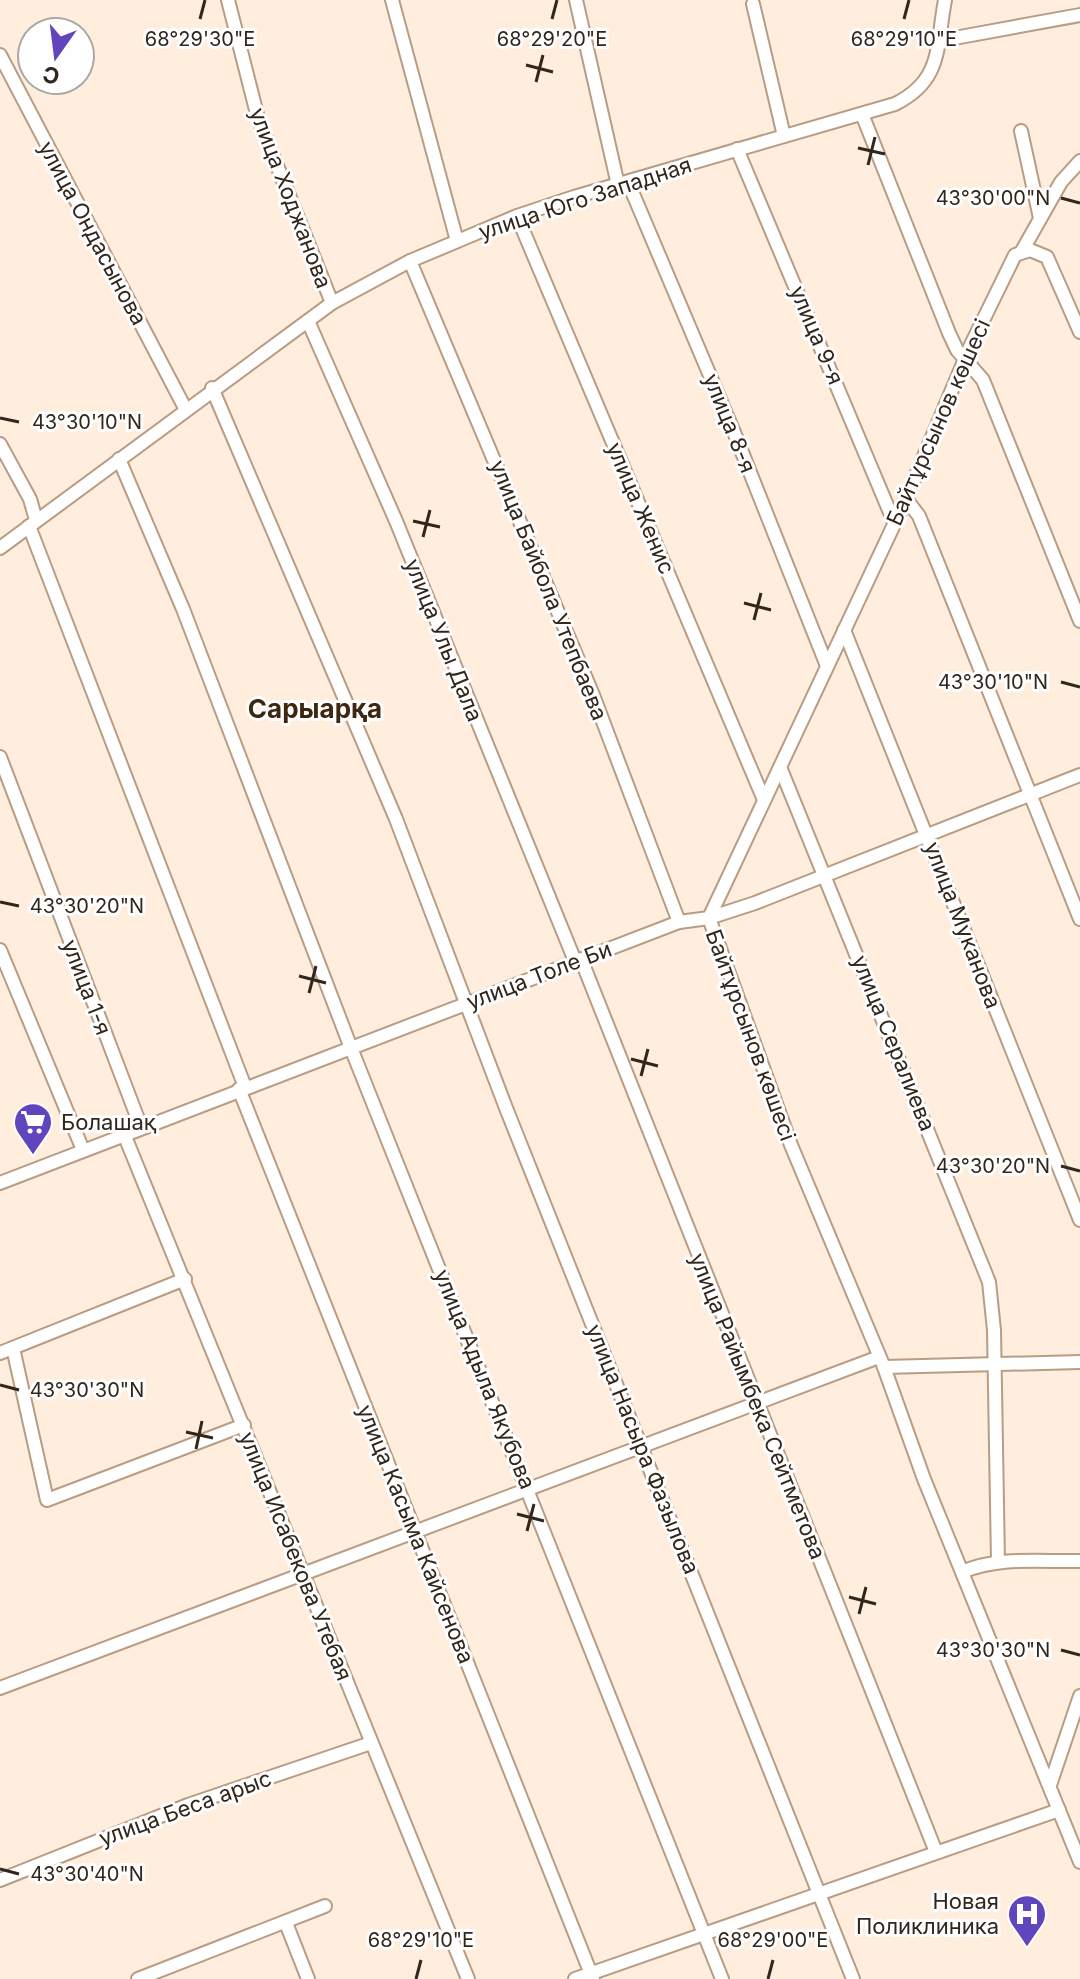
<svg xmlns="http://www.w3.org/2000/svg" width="1080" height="1979" font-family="Inter,sans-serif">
  <rect width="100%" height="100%" fill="#ffeddd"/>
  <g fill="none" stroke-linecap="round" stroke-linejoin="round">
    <g stroke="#b89d84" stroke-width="16">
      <g id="minor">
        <path d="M 228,0 L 258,118 L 332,303"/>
        <path d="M 392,0 L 457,241"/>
        <path d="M 576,0 L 618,185"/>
        <path d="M 753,4 L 784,136"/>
        <path d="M 938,41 L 1080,15"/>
        <path d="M 0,55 L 186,410"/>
        <path d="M 862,114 L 949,333 L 957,350 L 983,380 L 1080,621"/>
        <path d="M 1021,131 L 1040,218"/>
        <path d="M 737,149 L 894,522"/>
        <path d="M 628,182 L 736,437 L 827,666"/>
        <path d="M 517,216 L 764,800"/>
        <path d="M 1022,251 L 1061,182 L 1080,161"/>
        <path d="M 410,261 L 593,695 L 679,922"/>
        <path d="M 308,321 L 396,521 L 575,961"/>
        <path d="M 1080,332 L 1047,257 L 1030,250 L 1015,255 L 970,347 L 906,499 L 709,918 L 791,1145 L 884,1367 L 924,1479 L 1080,1862"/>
        <path d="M 212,388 L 396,819 L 506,1108 L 853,1979"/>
        <path d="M 0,444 L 30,499 L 36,520"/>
        <path d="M 119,459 L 183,609 L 351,1048 L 722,1979"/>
        <path d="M 906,499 L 919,516 L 1080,919"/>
        <path d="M 29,526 L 245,1087"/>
        <path d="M 0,548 L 332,303 L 410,261 L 517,216 L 574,197 L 895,104 C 943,80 936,47 945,0"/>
        <path d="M 844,630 L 1080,1220"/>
        <path d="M 0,757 L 141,1127"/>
        <path d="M 780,767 L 989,1282 L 994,1330 L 998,1562"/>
        <path d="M 0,950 L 83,1150"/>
        <path d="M 581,959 L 936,1852"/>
        <path d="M 239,1089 L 593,1979"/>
        <path d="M 124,1134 L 468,1979"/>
        <path d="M 0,1183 L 679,922 L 709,918 L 755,903 L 1080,775"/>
        <path d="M 13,1348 L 47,1500 L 244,1425"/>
        <path d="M 0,1353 L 185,1279"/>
        <path d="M 884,1367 L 1080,1362"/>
        <path d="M 962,1572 C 998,1556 1041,1562 1080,1561"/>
        <path d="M 0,1688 L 879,1357"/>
        <path d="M 1050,1785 L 1080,1696"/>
        <path d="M 0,1880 L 188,1805 L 371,1743"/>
        <path d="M 286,1923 L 308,1979"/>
        <path d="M 138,1979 L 325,1906"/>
        <path d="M 575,1979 L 1059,1810"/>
      </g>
    </g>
    <use href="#minor" stroke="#fff" stroke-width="12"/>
  </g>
  <path fill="none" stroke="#31261c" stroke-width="3" d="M 200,19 L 205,0M 552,19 L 557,0M 904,19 L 909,0M 526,65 L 553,72M 536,82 L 543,55M 858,148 L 885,154M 868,165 L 875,137M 1061,198 L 1080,203M 0,418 L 19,422M 413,521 L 440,527M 423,537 L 430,510M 744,603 L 771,610M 754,620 L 761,593M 1061,682 L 1080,687M 0,902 L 19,906M 299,976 L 326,983M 309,993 L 316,966M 631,1059 L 658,1066M 641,1076 L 648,1049M 1061,1166 L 1080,1171M 0,1385 L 19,1390M 186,1432 L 213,1438M 196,1449 L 202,1421M 517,1514 L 544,1521M 527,1531 L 534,1504M 849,1597 L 876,1604M 859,1614 L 866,1587M 1061,1650 L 1080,1655M 0,1869 L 19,1874M 416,1979 L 421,1960M 768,1979 L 773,1960"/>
  <defs>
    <g id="supermarket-pin" transform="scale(2)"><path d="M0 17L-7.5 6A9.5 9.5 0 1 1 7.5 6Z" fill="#6145bd" stroke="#fefefe"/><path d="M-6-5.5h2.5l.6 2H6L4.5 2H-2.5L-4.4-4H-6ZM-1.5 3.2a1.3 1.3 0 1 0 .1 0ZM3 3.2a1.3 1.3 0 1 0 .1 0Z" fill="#fff"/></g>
    <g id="hospital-pin" transform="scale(2)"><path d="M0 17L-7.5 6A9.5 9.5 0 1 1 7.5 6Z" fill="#6145bd" stroke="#fefefe"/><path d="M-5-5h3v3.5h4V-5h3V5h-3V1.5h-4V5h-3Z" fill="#fff"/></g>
  </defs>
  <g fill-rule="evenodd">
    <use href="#supermarket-pin" x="33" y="1122"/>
    <use href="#hospital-pin" x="1027" y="1914"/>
  </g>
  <g text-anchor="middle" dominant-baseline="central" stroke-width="6" stroke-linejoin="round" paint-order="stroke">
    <g font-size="22" fill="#31261c" stroke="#fefefe">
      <text transform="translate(291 198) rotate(69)">улица Ходжанова</text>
      <text transform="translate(585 198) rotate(-18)">улица Юго Западная</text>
      <text transform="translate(93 233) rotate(62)">улица Ондасынова</text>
      <text transform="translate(817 335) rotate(67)">улица 9-я</text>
      <text transform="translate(938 422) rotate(-66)">Байтұрсынов көшесі</text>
      <text transform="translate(730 423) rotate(68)">улица 8-я</text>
      <text transform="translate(641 508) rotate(67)">улица Женис</text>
      <text transform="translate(549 590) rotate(68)">улица Байбола Утепбаева</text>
      <text transform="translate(444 640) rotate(68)">улица Улы Дала</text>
      <text transform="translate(963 925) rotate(69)">улица Муканова</text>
      <text transform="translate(539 975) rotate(-21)">улица Толе Би</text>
      <text transform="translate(87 987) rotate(69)">улица 1-я</text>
      <text transform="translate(751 1035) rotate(70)">Байтұрсынов көшесі</text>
      <text transform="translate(894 1043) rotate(68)">улица Сералиева</text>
      <text transform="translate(485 1379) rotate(68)">улица Адыла Якубова</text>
      <text transform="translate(758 1406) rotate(68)">улица Райымбека Сейтметова</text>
      <text transform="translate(643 1449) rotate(68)">улица Насыра Фазылова</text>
      <text transform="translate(416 1534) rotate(68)">улица Касыма Кайсенова</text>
      <text transform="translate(296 1556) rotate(68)">улица Исабекова Утебая</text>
      <text transform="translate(185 1808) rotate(-20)">улица Беса арыс</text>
    </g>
    <g font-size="22" fill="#31261c" stroke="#fefefe" text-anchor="start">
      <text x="61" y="1122">Болашақ</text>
      <text x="999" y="1901" text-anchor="end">Новая<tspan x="999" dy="25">Поликлиника</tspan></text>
    </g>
    <g font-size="26" font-weight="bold" fill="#3d2710" stroke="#fefefe">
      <text x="315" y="708">Сарыарқа</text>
    </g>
  </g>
  <g font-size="20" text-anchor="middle" fill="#31261c" stroke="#fefefe" stroke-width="6" stroke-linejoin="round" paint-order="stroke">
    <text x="200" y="46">68°29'30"E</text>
    <text x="552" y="46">68°29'20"E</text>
    <text x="904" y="46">68°29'10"E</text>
    <text x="993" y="205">43°30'00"N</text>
    <text x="87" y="429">43°30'10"N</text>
    <text x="993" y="689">43°30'10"N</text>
    <text x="87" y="913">43°30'20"N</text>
    <text x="993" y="1173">43°30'20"N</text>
    <text x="87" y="1397">43°30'30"N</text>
    <text x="993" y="1657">43°30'30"N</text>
    <text x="87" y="1881">43°30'40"N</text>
    <text x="421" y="1947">68°29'10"E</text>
    <text x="773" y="1947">68°29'00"E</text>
  </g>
  <g transform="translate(56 56) rotate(194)"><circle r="38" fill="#fefefe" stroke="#aca8a4" stroke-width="2"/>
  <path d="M0-6L14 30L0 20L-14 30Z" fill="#6145bd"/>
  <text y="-12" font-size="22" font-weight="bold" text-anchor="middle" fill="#31261c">С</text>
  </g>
</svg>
